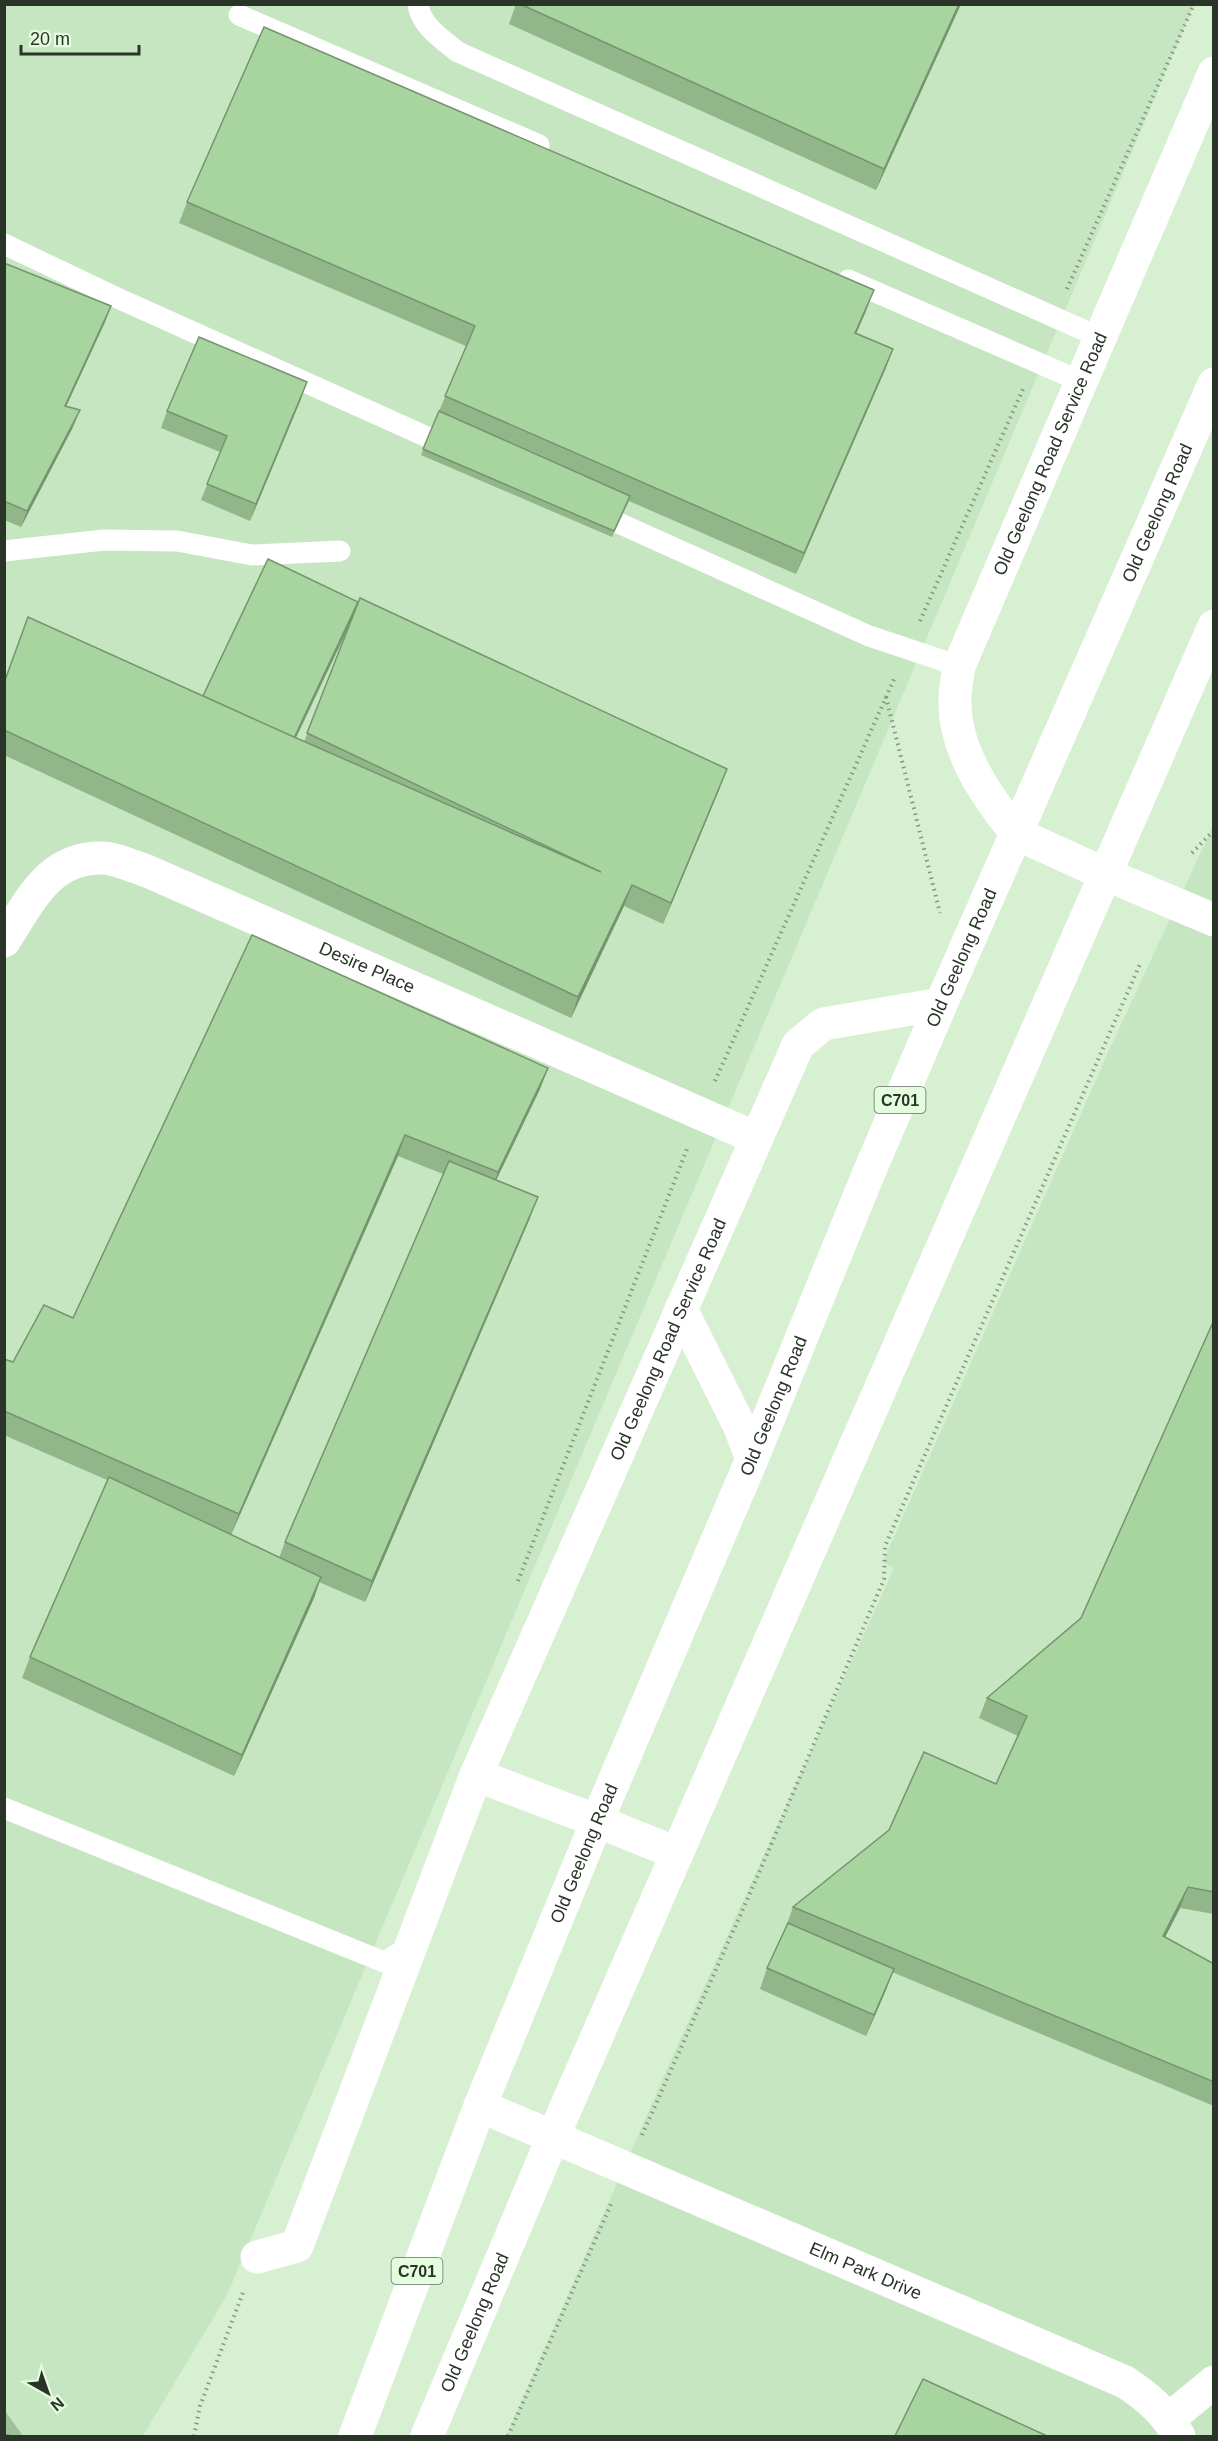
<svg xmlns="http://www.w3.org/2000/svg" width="1218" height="2441" font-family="Arial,sans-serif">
  <defs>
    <pattern id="park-crowns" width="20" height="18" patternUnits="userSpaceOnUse" patternTransform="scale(1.5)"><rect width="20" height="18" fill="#9fc199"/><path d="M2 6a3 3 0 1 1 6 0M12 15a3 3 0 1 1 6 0" fill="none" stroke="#829e7d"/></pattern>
  </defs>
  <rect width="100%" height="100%" fill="#d7f0d2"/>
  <g fill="#c6e5c1">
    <path d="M 5,5 L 1194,5 L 227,2295 L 143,2436 L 5,2436 Z"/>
    <path d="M 1213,826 L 1213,2436 L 506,2436 L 671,2060 L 894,1568 L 883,1562 L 1110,1048 Z"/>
  </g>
  <path fill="url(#park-crowns)" d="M 4,2411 L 5,2411 L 23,2436 L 5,2436 Z"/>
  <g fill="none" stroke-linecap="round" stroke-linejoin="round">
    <g stroke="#859681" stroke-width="4" stroke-dasharray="1.5 4.5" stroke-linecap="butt">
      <path d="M 1067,289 L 1194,4"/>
      <path d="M 920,621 L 1023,389"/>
      <path d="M 886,697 L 940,913"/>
      <path d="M 1192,853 L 1214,830"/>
      <path d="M 715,1081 L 895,677"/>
      <path d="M 518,1581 L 687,1149"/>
      <path d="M 642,2135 L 759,1873 L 884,1579 L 885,1546 L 1140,964"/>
      <path d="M 194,2436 L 200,2406 L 244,2290"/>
      <path d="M 508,2436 L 612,2202"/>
    </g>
    <g stroke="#fff" stroke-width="21">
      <path d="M 418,4 C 420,25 443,40 458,52 L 1099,337"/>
      <path d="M 239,15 L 539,145"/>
      <path d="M 4,244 L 113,296 L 454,449"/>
      <path d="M 848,280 L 1080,381"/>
      <path d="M 592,511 L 869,636 L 959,666"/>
      <path d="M 4,551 L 104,540 L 177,541 L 252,555 L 340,551"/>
      <path d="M 4,1808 L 384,1962 L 411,1946"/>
    </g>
    <g stroke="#fff" stroke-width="33">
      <path id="s1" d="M 1017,834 C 986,796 953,749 955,698 C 955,687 958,676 959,666 L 1214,73"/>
      <path d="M 1105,874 L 1214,920"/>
      <path id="s2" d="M 4,941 C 30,902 48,857 102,858 C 116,858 134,867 147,871 L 756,1138"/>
      <path d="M 681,1309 L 739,1425 L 752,1459"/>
      <path id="s3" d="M 476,1775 L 798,1045 L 823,1024 L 941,1004"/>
      <path id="s4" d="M 553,2137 L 1125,2382 C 1148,2397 1165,2412 1179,2436"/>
      <path d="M 257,2257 L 297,2246 L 476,1775 L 597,1821"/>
      <path d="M 1169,2419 L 1214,2382"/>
    </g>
    <g stroke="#fff" stroke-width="33">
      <path d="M 1017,834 L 1105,874"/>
      <path d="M 597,1821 L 676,1853"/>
      <path d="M 480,2106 L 553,2137"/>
      <path id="s5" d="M 355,2436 L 480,2106 L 597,1821 L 752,1459 L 868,1175 L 941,1004 L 1214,384"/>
      <path id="s6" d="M 427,2436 L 553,2137 L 1214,626"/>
    </g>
  </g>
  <g fill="#90b689" fill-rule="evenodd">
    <path d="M 516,4 L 961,4 L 876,190 L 509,24 Z"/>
    <path d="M 187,202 L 866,311 L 856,334 L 893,349 L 885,370 L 796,574 L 629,501 L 612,537 L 421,455 L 466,346 L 179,223 Z"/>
    <path d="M 4,263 L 111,306 L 105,322 L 66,406 L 73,427 L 21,527 L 4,520 Z"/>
    <path d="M 301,399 L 250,521 L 201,500 L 220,452 L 161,428 L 167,411 Z"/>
    <path d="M 268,559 L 719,790 L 663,924 L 624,906 L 571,1018 L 4,755 L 4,683 L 203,696 ZM 349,627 L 304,742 L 296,738 Z"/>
    <path d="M 252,935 L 548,1068 L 540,1089 L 496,1180 L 530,1218 L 365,1602 L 319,1582 L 314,1598 L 234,1776 L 22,1678 L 30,1657 L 107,1480 L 4,1435 L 4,1359 L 13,1362 L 73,1318 ZM 398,1156 L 443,1174 L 285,1542 L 279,1558 L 231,1535 Z"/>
    <path d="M 1214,1320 L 1214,1914 L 1180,1908 L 1165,1937 L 1214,1964 L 1214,2106 L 892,1972 L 886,1990 L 866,2036 L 760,1989 L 767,1968 L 787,1924 L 793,1907 L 996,1784 L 1018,1736 L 979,1718 L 987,1698 L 1081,1618 Z"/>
  </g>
  <g fill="#75946f">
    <path d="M 959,4 L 961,4 L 876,190 L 884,169 Z"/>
    <path d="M 874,290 L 866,311 L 847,354 L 855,333 Z"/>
    <path d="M 111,306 L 105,322 L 59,422 L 65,406 Z"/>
    <path d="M 893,349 L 885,370 L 796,574 L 804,553 Z"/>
    <path d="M 307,382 L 301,399 L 250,521 L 256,504 Z"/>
    <path d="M 80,410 L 73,427 L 21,527 L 27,511 Z"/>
    <path d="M 358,602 L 352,619 L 286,758 L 292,742 Z"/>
    <path d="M 727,769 L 719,790 L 663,924 L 671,903 Z"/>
    <path d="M 632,885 L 624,906 L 571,1018 L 578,997 Z"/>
    <path d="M 548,1068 L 540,1089 L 490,1193 L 498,1172 Z"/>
    <path d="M 405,1135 L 398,1156 L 231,1535 L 239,1514 Z"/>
    <path d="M 538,1197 L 530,1218 L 365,1602 L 372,1581 Z"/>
    <path d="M 321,1577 L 314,1598 L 234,1776 L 242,1755 Z"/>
    <path d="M 1188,1887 L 1180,1908 L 1155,1957 L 1163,1936 Z"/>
    <path d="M 894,1969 L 886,1990 L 866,2036 L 874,2015 Z"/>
  </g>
  <g fill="#a7d49f" stroke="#75946f" stroke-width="1.5">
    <path d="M 520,4 L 959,4 L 884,169 Z"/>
    <path d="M 264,27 L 874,290 L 855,333 L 893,349 L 804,553 L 445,396 L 475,326 L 187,202 Z"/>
    <path d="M 4,263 L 111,306 L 65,406 L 80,410 L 27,511 L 4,501 Z"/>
    <path d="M 199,337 L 307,382 L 256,504 L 207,484 L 227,436 L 167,411 Z"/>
    <path d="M 439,411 L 630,496 L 614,531 L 423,449 Z"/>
    <path d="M 268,559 L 358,602 L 294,738 L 203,696 Z"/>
    <path d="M 360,598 L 727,769 L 671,903 L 632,885 L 578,997 L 4,730 L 4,683 L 28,617 L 294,737 L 601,872 L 307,733 Z"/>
    <path d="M 252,935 L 548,1068 L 498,1172 L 405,1135 L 239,1514 L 4,1411 L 4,1359 L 13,1362 L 44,1305 L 73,1318 Z"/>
    <path d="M 449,1161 L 538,1197 L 372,1581 L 285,1542 Z"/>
    <path d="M 1214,1320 L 1214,1892 L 1188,1887 L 1163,1936 L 1214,1964 L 1214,2082 L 793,1907 L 889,1830 L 924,1752 L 996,1784 L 1027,1716 L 987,1698 L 1081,1618 Z"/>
    <path d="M 109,1477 L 321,1577 L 242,1755 L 30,1657 Z"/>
    <path d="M 788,1923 L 894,1969 L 874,2015 L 767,1968 Z"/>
    <path d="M 923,2379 L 1047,2436 L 895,2436 Z"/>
  </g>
  <g text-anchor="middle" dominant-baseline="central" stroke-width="6" stroke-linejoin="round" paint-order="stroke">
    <g fill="#e4fddf" stroke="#627060" stroke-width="1.5">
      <rect x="874.5" y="1087" width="51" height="26" rx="4.5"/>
      <rect x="391.5" y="2258" width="51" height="26" rx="4.5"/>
    </g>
    <g font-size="16" font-weight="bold" fill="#2a3429">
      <text x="900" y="1100">C701</text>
      <text x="417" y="2271">C701</text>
    </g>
    <g font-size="18" fill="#2a3429" stroke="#e4fddf">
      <text stroke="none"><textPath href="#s1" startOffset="416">Old Geelong Road Service Road</textPath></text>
      <text stroke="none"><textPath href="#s5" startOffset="2084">Old Geelong Road</textPath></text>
      <text stroke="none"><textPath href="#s5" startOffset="1598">Old Geelong Road</textPath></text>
      <text stroke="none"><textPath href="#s2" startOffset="423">Desire Place</textPath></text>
      <text stroke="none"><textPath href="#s3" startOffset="476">Old Geelong Road Service Road</textPath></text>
      <text stroke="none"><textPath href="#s5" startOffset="1112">Old Geelong Road</textPath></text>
      <text stroke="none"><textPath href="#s5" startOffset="626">Old Geelong Road</textPath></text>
      <text stroke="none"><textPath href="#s4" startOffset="340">Elm Park Drive</textPath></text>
      <text stroke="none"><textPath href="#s6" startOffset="123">Old Geelong Road</textPath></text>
    </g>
  </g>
  <rect width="1218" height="2441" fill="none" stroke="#2a3429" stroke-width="12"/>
  <g transform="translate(48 2393) rotate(140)" stroke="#e4fddf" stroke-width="4.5" paint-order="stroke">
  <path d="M0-4.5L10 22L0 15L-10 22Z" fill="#2a3429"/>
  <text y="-9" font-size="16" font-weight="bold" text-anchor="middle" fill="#2a3429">N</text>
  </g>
  <path d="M21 45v9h118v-9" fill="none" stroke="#2a3429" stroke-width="3"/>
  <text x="30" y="45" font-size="18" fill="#2a3429" stroke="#e4fddf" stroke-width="4.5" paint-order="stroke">20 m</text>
</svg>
